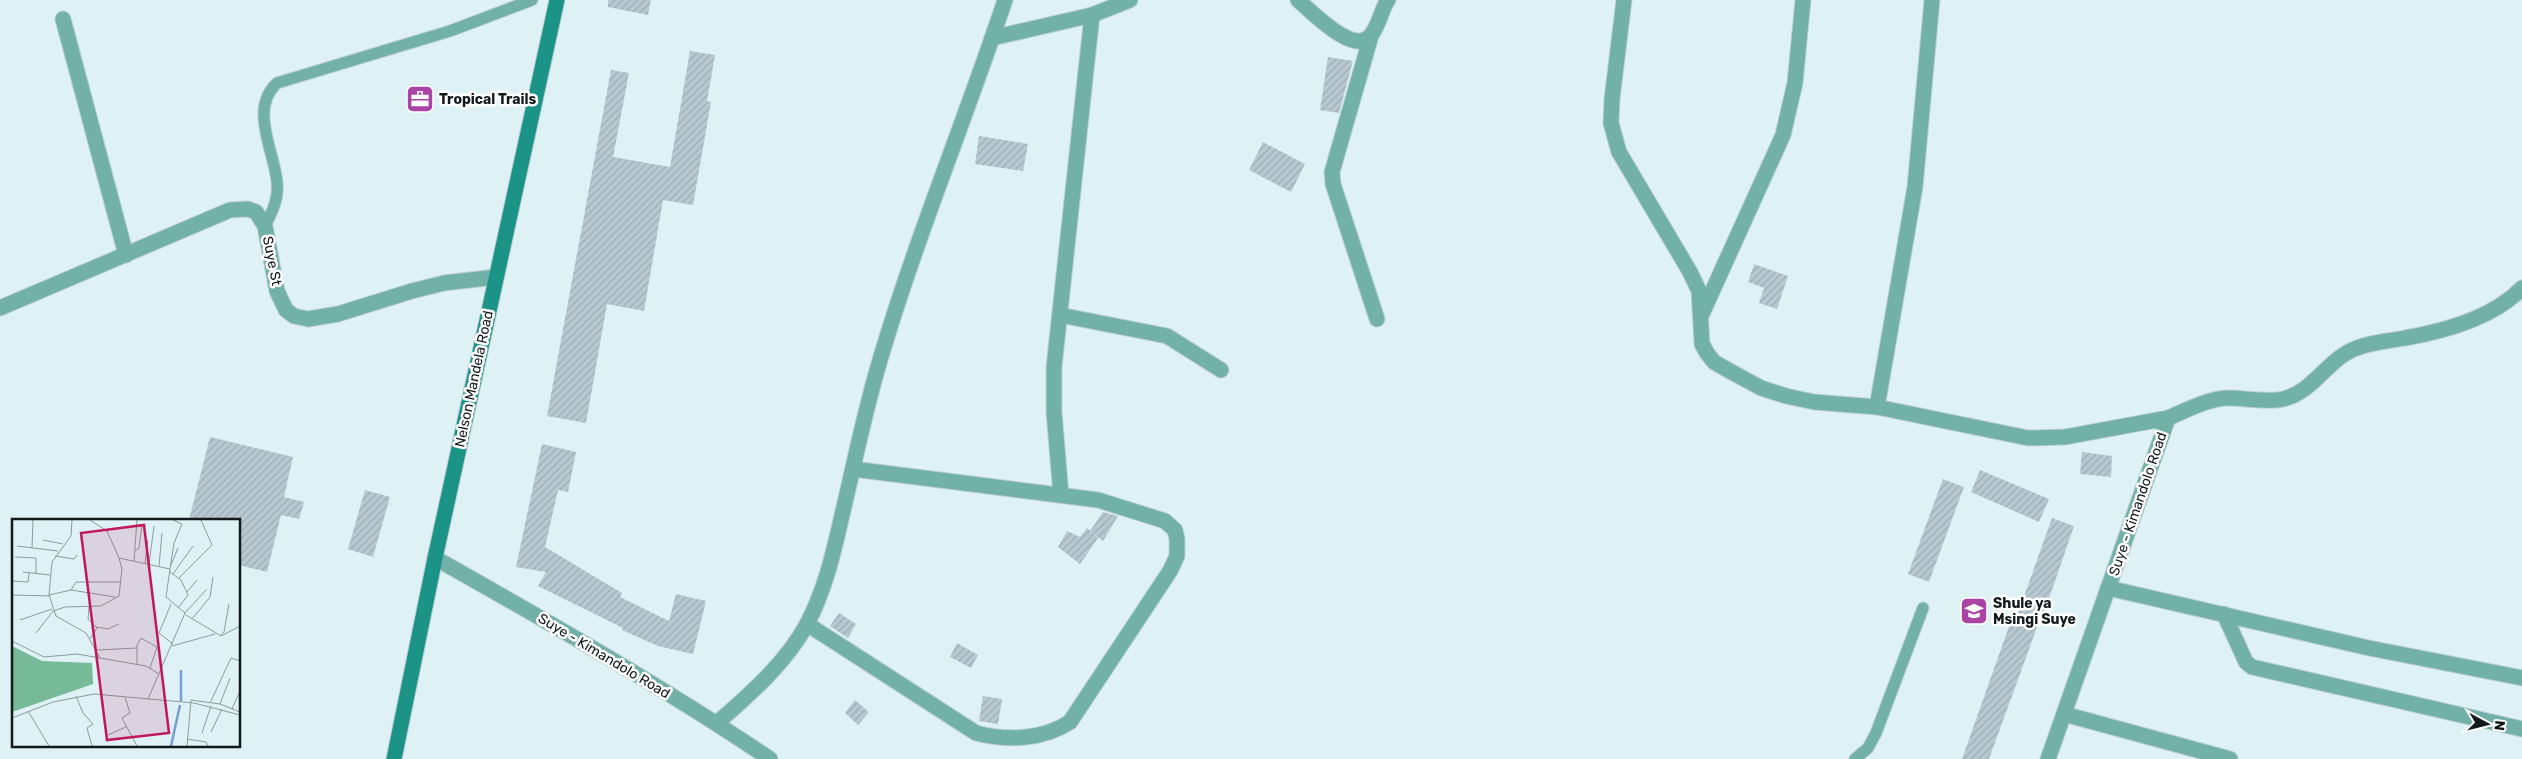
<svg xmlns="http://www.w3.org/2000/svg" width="2522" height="759" font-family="Rubik,sans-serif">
  <defs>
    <pattern id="building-hatch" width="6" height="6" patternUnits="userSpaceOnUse" patternTransform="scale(1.25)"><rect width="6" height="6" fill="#b8c8d1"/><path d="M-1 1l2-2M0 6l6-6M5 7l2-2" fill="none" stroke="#9dabb3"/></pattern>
  </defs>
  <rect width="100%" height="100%" fill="#def2f5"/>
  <g fill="url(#building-hatch)">
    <path d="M 608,0 L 651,0 L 648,15 L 608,7 Z"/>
    <path d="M 690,51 L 715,55 L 707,101 L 711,102 L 693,205 L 663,200 L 644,311 L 607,304 L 586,423 L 547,416 L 611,70 L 629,73 L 613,157 L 670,167 Z"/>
    <path d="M 1328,57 L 1353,61 L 1339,113 L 1320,110 Z"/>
    <path d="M 979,136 L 1028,144 L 1023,171 L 975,164 Z"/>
    <path d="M 1263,142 L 1305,164 L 1291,192 L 1249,170 Z"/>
    <path d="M 1754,264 L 1788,276 L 1777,309 L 1759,303 L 1764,288 L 1748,282 Z"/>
    <path d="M 210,437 L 293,457 L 284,497 L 304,502 L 299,519 L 281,515 L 267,572 L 239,565 L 239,520 L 189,520 Z"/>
    <path d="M 542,444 L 576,452 L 568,492 L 558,490 L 545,547 L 622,593 L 620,597 L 669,621 L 676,594 L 706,601 L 693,654 L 658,646 L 622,630 L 623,628 L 538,586 L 546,572 L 516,567 Z"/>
    <path d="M 2082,452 L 2112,456 L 2111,477 L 2080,474 Z"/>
    <path d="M 1980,470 L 2049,499 L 2039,522 L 1971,492 Z"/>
    <path d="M 1943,479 L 1964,487 L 1929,582 L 1908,574 Z"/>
    <path d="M 365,490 L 390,497 L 373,557 L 348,549 Z"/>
    <path d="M 1103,512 L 1118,516 L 1103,541 L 1090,531 Z"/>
    <path d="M 2052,518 L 2074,526 L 2042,619 L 2040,619 L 1989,759 L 1962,759 L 2012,618 L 2016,619 Z"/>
    <path d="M 1087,528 L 1098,538 L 1080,564 L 1058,547 L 1067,531 L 1080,537 Z"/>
    <path d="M 839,613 L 856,624 L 848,638 L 830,626 Z"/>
    <path d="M 957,643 L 978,655 L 971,668 L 950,657 Z"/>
    <path d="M 983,696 L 1002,699 L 998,724 L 979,721 Z"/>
    <path d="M 855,700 L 869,712 L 858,725 L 845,713 Z"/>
  </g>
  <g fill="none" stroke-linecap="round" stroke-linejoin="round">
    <g stroke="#bdcfd2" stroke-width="13">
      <g id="lane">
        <path d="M 265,226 C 272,212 279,199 277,182 C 274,150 249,109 277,83 L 450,31 L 532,0"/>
        <path d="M 1855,759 L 1868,748 L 1876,733 L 1923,608"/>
      </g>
    </g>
    <g stroke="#bdcfd2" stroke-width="17">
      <g id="street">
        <path d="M 1298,0 C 1312,12 1355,57 1371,35 C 1379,26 1381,10 1388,0"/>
        <path d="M 1624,0 L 1612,99 L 1611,123 L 1619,152 L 1690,272 L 1699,291 L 1702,344 L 1707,353 L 1714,362 L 1728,370 L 1761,388 L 1786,396 L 1814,402 L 1877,407 L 2028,438 L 2065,437 L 2168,418"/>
        <path d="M 63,19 L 126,255"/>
        <path d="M 1371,36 L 1332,172 L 1333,184 L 1377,319"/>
        <path d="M 992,38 L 1092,15 L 1130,0"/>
        <path d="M 0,308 L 230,210 L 248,209 L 256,212 L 265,226 L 277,291 L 286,310 L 294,316 L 308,319 L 338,314 L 412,291 L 444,283 L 496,277"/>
        <path d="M 1702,314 L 1783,135 L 1795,83 L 1803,0"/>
        <path d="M 1060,315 L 1167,336 L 1221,370"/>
        <path d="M 1877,407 L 1915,187 L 1932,0"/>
        <path d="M 1061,495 L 1054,412 L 1054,367 L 1092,15"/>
        <path d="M 435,558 C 548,622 662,686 770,759"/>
        <path d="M 2108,588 L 2369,648 L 2522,678"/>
        <path d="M 2224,614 L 2246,662 L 2252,667 L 2522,729"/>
        <path d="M 807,624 L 976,733 C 1006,741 1043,740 1070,722 L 1170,571 L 1177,556 L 1177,539 L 1175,530 L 1165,521 L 1098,500 L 853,469"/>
        <path d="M 2064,714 L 2230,759"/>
        <path d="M 717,723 C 750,694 786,663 807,624 C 826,588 834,550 843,511 C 855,460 865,410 880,360 C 916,238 965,121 1005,0"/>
        <path d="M 2048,759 L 2168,418 C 2187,410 2209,398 2229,398 C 2247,398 2265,403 2283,399 C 2314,392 2328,358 2357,348 C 2372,342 2390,341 2405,338 C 2446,331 2493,318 2522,288"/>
      </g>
    </g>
    <g stroke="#bdcfd2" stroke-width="17">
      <path id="secondary" d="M 394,759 L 435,558 L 557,0"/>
    </g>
    <use href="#lane" stroke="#72b1a8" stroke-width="11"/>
    <use href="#street" stroke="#72b1a8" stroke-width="15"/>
    <use href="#secondary" stroke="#1b9387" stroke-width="15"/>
  </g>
  <defs>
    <g id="office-square" transform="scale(1.4375)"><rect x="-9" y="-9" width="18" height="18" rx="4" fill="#aa43a6" stroke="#fff"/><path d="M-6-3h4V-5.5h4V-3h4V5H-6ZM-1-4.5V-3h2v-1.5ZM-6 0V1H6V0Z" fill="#fff"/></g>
    <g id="school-square" transform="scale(1.4375)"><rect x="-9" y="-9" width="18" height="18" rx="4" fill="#aa43a6" stroke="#fff"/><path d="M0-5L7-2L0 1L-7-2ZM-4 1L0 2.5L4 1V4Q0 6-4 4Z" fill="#fff"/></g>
  </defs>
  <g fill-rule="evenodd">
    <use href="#office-square" x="420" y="99"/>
    <use href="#school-square" x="1974" y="611"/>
  </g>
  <g text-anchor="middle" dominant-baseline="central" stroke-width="5" stroke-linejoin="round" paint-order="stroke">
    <g font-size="14" font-weight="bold" fill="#12191a" stroke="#fff" text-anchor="start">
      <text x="439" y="99">Tropical Trails</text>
      <text x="1993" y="603">Shule ya<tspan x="1993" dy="16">Msingi Suye</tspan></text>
    </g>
    <g font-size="14" fill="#12191a" stroke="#fff">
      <text transform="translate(272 261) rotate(79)">Suye St</text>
      <text transform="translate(474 379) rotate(-78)">Nelson Mandela Road</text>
      <text transform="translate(2138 504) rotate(-71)">Suye - Kimandolo Road</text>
      <text transform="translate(604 656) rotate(31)">Suye - Kimandolo Road</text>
    </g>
  </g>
  <g transform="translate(12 519)">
    <rect width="228" height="228" fill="#def2f5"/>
    <path d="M 0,127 L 30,142 L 80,144 L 81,165 L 0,193 Z" fill="#76ba97"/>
    <path fill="none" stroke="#799ed2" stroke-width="2.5" d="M 169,151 L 169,182M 159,227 L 168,186"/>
    <path fill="none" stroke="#8c9b9d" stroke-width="1" d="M 60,1 L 59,17 L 40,43 L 37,76 L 44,97 L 74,114 L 88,139M 78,1 L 95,12 L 107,39 L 158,50 L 154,78 L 173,94 L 136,180M 31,21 L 51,25M 5,27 L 46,32M 20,29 L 21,1M 123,32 L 127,29 L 130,5M 43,37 L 62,40 L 65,36M 3,38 L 24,39 L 24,55M 122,42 L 125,1M 133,44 L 136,21M 137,45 L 142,7M 159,46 L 166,29M 147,47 L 150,14M 158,50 L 162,24 L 170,5 L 161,1M 11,53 L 38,56M 158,53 L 169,61 L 176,76 L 166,89M 161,55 L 181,27M 167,59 L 200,26 L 189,1M 0,62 L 16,63 L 17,54M 59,71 L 103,78M 175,73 L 185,61M 0,76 L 38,77M 37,76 L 59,71 L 64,63 L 109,63M 159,85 L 147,114 L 161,125M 77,88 L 76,100 L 85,109 L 78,120M 173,94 L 195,70M 174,96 L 209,117 L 228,107M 180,100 L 198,78 L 201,58M 8,101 L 40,90M 84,108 L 96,110 L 107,105M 24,114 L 41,92 L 53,88 L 89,87 L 107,77 L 110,50 L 107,39M 208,117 L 212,113 L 217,85M 0,122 L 32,138 L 65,135 L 134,147 L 147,155M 160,127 L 203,115M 85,131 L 125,129M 125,146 L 125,126 L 129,119 L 145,128 L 138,149M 64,177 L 71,194 L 81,205 L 75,209 L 80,227M 113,178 L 118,194 L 110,199 L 125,227M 198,184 L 219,139 L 228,142M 208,185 L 218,159M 220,190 L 228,172M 16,192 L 37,227M 0,199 L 41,183 L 82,175 L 182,184 L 228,196M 199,213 L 210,190M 190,214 L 199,187M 96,216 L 114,208M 175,220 L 194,223 L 196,227M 175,227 L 179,181 L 208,185 L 228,193"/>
    <path fill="#c2185b" fill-opacity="0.15" stroke="#c2185b" stroke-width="2.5" d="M 132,6 L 157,214 L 95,221 L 69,14 Z"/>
    <rect width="228" height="228" fill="none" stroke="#12191a" stroke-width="2.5"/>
  </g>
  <g transform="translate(2487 724) rotate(97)" stroke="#ffffff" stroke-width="4" paint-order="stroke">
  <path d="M0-4L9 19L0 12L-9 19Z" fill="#12191a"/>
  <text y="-8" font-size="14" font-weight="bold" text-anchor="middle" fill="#12191a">N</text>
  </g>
</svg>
